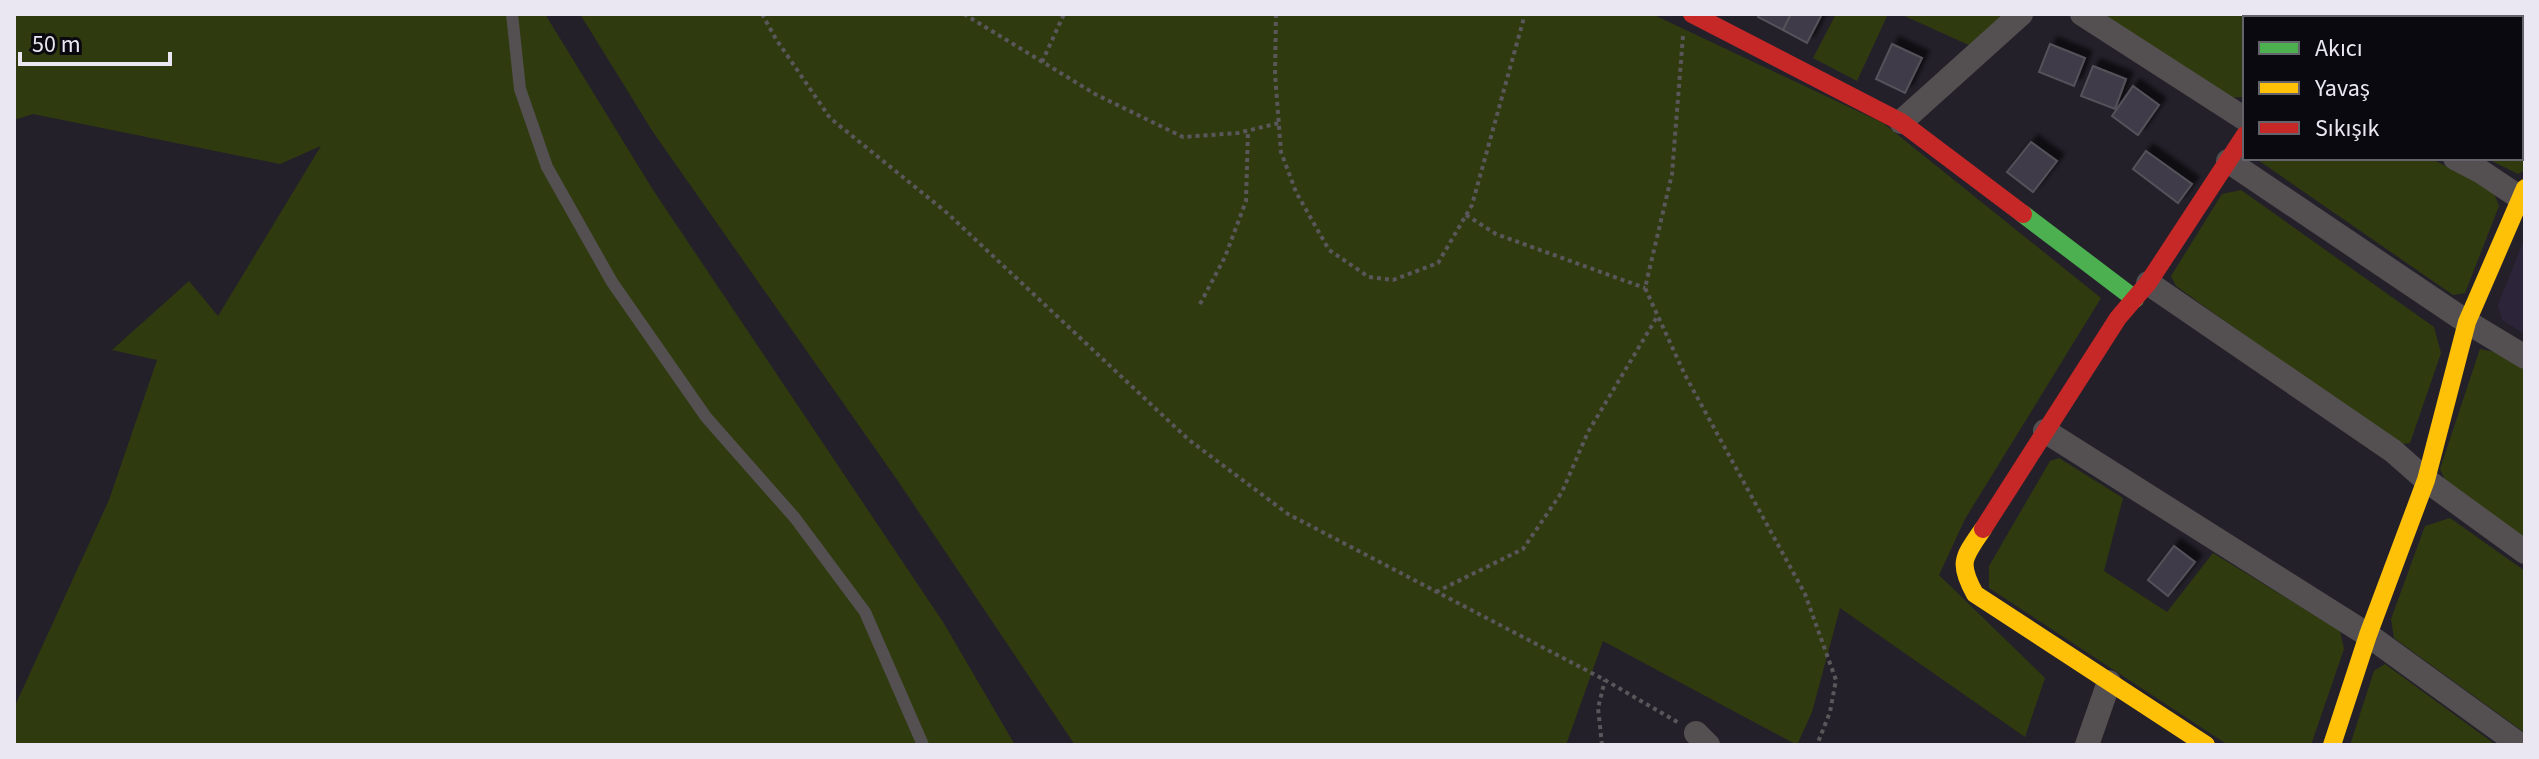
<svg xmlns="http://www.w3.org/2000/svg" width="2539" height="759" font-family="'Source Sans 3',sans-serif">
  <defs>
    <filter id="shadow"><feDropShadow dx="7" dy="-7" stdDeviation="2" flood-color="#0009"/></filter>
  </defs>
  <rect width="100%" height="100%" fill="#24202a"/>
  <path fill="#2c2439" d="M 2525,237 L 2525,334 L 2502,320 L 2498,305 Z"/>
  <g fill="#303a0f">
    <path d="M 14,14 L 545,14 L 653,190 L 943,622 L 1015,745 L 14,745 L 14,708 L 109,500 L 157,360 L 112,350 L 189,281 L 218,316 L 321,146 L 280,164 L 33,114 L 14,120 Z"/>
    <path d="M 580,14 L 1652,14 L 1883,123 L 2101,298 L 1965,519 L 1939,575 L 2045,678 L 2025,737 L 1840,608 L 1812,712 L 1797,745 L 1603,641 L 1566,745 L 1075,745 L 900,484 L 653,132 Z"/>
    <path d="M 1836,14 L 1888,14 L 1857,81 L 1813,58 Z"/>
    <path d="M 1900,14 L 2006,14 L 1971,46 Z"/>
    <path d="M 2093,14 L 2297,14 L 2294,18 L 2245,18 L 2245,93 L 2242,97 L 2224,98 Z"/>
    <path d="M 2521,26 L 2525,28 L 2525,170 L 2518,174 L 2486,158 L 2521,158 Z"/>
    <path d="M 2255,158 L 2429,158 L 2492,188 L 2499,206 L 2465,293 L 2453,295 Z"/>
    <path d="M 2241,190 L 2434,327 L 2441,353 L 2410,443 L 2398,445 L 2176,286 L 2171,276 L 2222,194 Z"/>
    <path d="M 2480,349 L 2495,352 L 2525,370 L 2525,540 L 2446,482 L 2440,469 Z"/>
    <path d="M 2059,458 L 2123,498 L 2104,571 L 2167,612 L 2213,553 L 2340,631 L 2344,649 L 2311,745 L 2228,745 L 1989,588 L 1989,566 L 2050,461 Z"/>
    <path d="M 2450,518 L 2525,571 L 2525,733 L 2394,638 L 2391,619 L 2425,526 Z"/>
    <path d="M 2385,664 L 2496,745 L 2350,745 L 2374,671 Z"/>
  </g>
  <g fill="#403a48" stroke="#54525a" stroke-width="2" filter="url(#shadow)">
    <path d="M 1760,14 L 1791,14 L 1783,30 L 1758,17 Z"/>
    <path d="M 1791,14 L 1822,14 L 1807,43 L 1783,30 Z"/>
    <path d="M 1892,44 L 1922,58 L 1905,93 L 1876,79 Z"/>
    <path d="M 2050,44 L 2085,58 L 2074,86 L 2039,72 Z"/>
    <path d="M 2093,66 L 2126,79 L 2115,109 L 2081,96 Z"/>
    <path d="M 2133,86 L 2159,105 L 2138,135 L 2112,116 Z"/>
    <path d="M 2031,142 L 2057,161 L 2033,192 L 2007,172 Z"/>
    <path d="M 2146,151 L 2192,184 L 2178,203 L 2133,169 Z"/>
    <path d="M 2174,546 L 2195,562 L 2168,596 L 2148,580 Z"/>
  </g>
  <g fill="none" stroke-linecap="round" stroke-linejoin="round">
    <g stroke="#5a575b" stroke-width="4" stroke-dasharray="4 4" stroke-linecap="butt">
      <path d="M 762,14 L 776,39 L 830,118 L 946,212 L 1189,440 L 1288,514 L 1605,680 L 1679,723"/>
      <path d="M 964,14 L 1095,94 L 1183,137 L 1238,133 L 1279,123"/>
      <path d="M 1276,14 L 1275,74 L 1281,152 L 1296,192 L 1329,250 L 1369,277 L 1393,280 L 1438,263 L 1472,205 L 1525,14"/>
      <path d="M 1683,36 L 1672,174 L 1645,288 L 1685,375 L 1805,594 L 1836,680 L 1830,712 L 1817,745"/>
      <path d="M 1042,62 L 1064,14"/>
      <path d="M 1466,215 L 1496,234 L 1645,288"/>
      <path d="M 1200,304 L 1225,257 L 1246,201 L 1248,131"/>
      <path d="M 1436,592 L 1523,549 L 1562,492 L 1588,432 L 1657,317"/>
      <path d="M 1602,745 L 1598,708 L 1605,680"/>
    </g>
    <path stroke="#545051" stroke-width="12" d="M 512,14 L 520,89 L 547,167 L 612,282 L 706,417 L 795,518 L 865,612 L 923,745"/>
    <g stroke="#545051" stroke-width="24">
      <path d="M 2082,14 L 2245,119"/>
      <path d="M 2321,18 L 2324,14"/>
      <path d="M 1901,122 L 2021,14"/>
      <path d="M 2455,158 L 2480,171 L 2519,197"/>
      <path d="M 2228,161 L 2467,322 L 2525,357"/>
      <path d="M 2148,283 L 2393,451 L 2426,480 L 2525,552"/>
      <path d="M 2045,431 L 2368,635 L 2520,745"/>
      <path d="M 1696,733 L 1708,745"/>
      <path d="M 2087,745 L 2109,682"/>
    </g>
    <path stroke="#4caf50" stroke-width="18" d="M 2023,214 L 2135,299"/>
    <g stroke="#ffc107" stroke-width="18">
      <path d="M 1983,529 C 1964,557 1957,562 1975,594 L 2206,745"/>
      <path d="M 2332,745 L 2368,635 L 2426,480 L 2467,322 L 2525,188"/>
    </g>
    <g stroke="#c62828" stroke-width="18">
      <path d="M 1692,14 L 1901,122 L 2023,214"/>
      <path d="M 1983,529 L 2118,318 L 2148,283 L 2245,135"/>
    </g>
  </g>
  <rect width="2539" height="759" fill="none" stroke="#eae7f2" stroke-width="32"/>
  <rect x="2243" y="16" width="280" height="144" fill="#0b0910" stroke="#64626a" stroke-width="2"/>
  <rect x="2259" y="42" width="40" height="12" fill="#4caf50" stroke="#64626a" stroke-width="2"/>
  <text x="2315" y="56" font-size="24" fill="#eae7f2">Akıcı</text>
  <rect x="2259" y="82" width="40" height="12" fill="#ffc107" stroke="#64626a" stroke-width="2"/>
  <text x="2315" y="96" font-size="24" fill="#eae7f2">Yavaş</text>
  <rect x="2259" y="122" width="40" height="12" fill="#c62828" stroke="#64626a" stroke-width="2"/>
  <text x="2315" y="136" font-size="24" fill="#eae7f2">Sıkışık</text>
  <path d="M20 52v12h150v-12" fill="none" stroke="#eae7f2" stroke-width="4"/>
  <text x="32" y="52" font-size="24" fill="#eae7f2" stroke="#0b0910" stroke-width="6" paint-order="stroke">50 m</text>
</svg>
